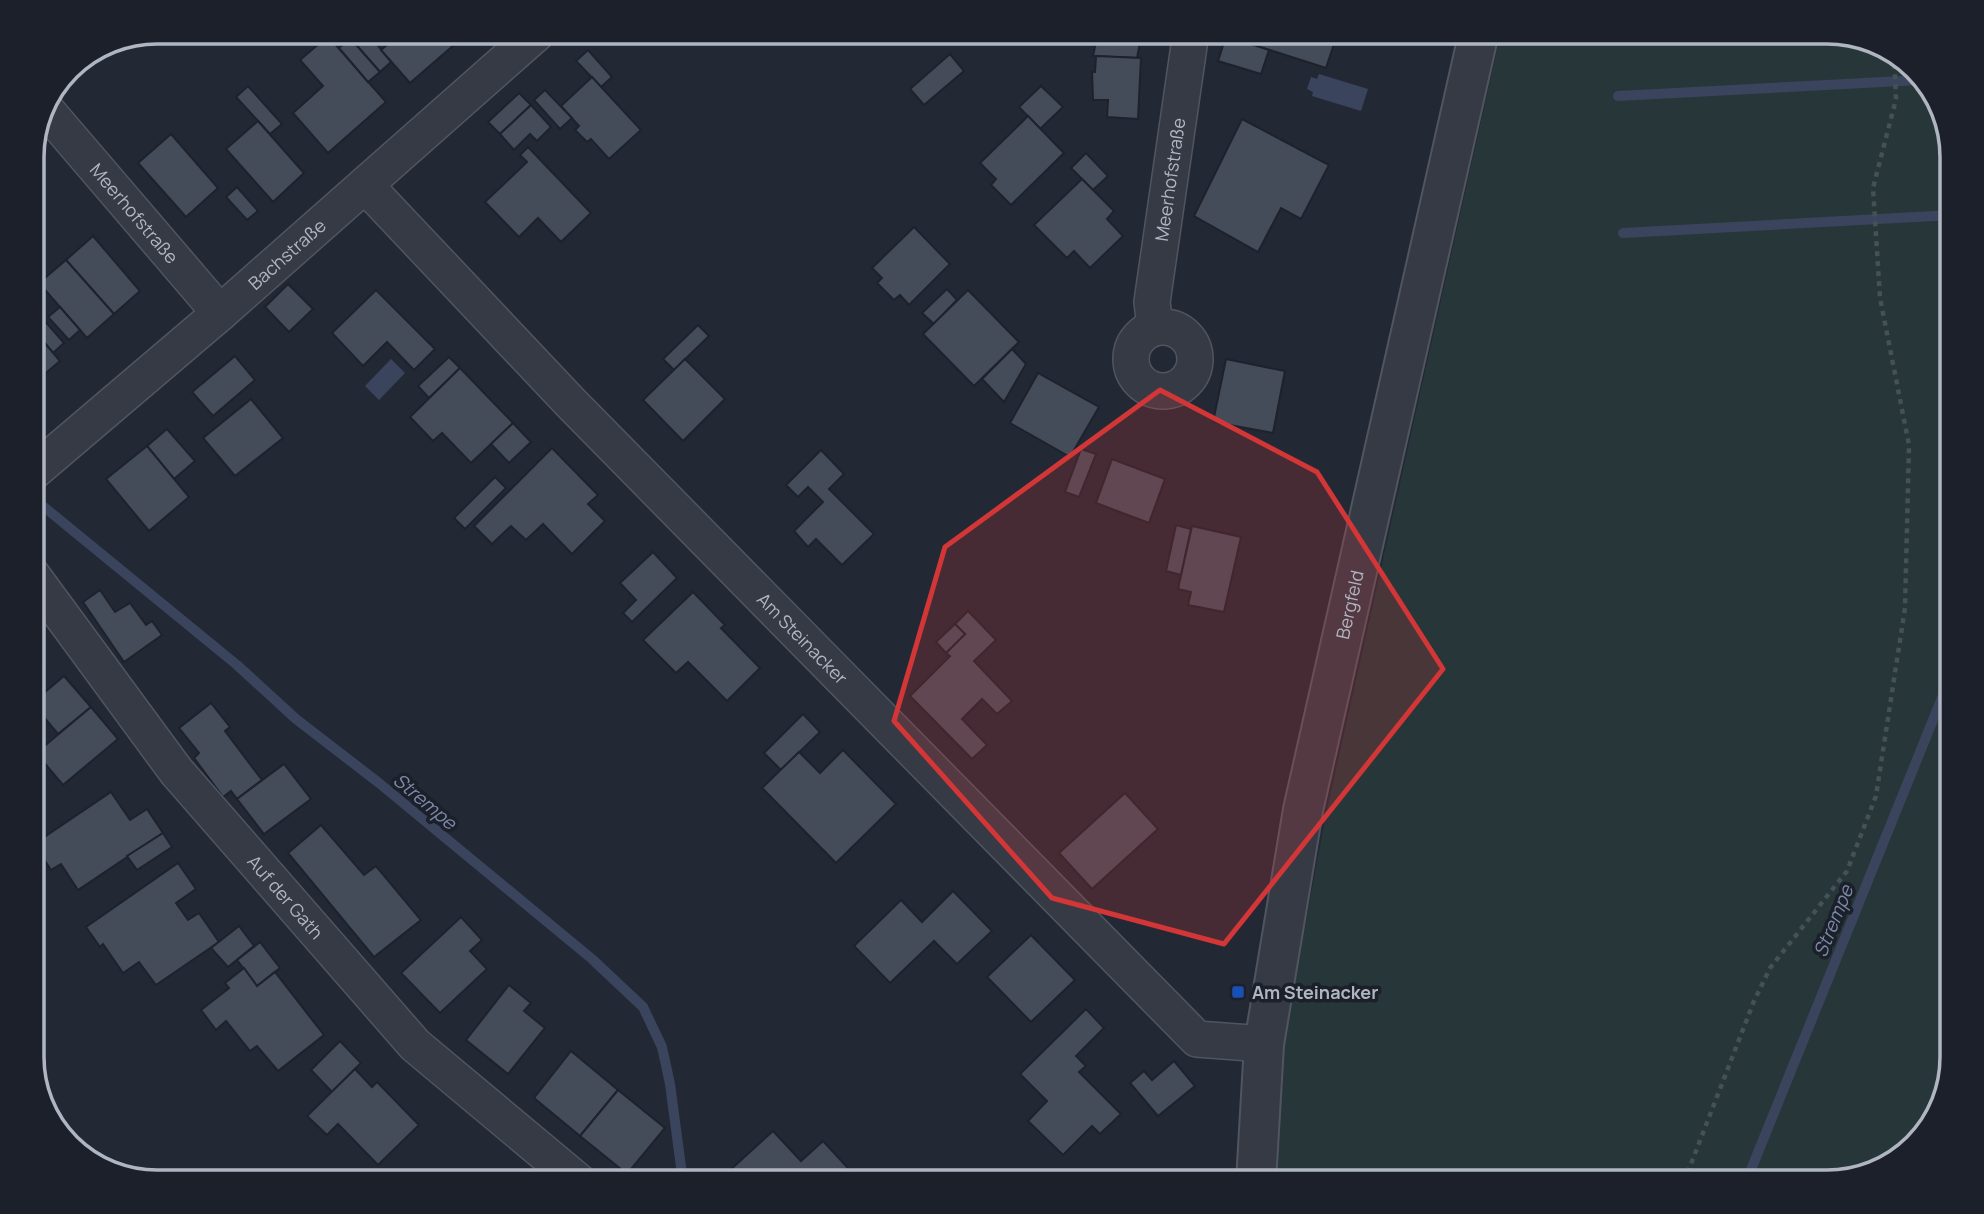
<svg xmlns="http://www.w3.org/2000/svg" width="1984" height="1214" font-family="Manrope,sans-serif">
  <rect width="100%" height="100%" fill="#232835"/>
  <path fill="#273639" d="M 1501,32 L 1828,32 L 1890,48 L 1936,94 L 1952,149 L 1952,1058 L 1936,1120 L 1890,1166 L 1828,1182 L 1275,1182 L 1284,1037 L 1326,814 Z"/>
  <g fill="#3a445c">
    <path d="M 1319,74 L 1368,89 L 1361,111 L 1312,96 L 1313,92 L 1307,89 L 1311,77 L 1317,79 Z"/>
    <path d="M 391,359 L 405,373 L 379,400 L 365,386 Z"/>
  </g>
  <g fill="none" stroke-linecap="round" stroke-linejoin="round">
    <g stroke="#3a445c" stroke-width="10">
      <path d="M 1618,96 L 1921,80"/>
      <path d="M 1623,233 L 1952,215"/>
      <path d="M 44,507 L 237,665 L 296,719 L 379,783 L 592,959 L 643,1007 L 662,1047 L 670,1084 L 683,1182"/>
      <path d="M 1746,1182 L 1952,673"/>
    </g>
  </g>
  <g fill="#444b59" stroke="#1d222c" stroke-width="2">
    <path d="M 348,32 L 367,32 L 391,62 L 380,72 L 346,33 Z"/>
    <path d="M 402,32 L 469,32 L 410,83 L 381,50 Z"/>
    <path d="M 700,32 L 723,32 L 710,43 Z"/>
    <path d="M 1098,32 L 1142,32 L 1137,58 L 1093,56 Z"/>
    <path d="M 1228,32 L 1338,32 L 1326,68 L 1226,36 Z"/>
    <path d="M 328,36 L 386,102 L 328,153 L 293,113 L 323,86 L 300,60 Z"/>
    <path d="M 1226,36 L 1269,50 L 1261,74 L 1218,61 Z"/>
    <path d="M 350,38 L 380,72 L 368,82 L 339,48 Z"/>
    <path d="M 588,50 L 612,77 L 601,87 L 576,61 Z"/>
    <path d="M 950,54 L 964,71 L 924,105 L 910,89 Z"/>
    <path d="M 1096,56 L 1141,58 L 1138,119 L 1107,117 L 1108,100 L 1093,100 L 1092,72 L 1095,72 Z"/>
    <path d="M 592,77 L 641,130 L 609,159 L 591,139 L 587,142 L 575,130 L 579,126 L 561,106 Z"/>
    <path d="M 248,86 L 282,124 L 270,134 L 236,97 Z"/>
    <path d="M 1041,86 L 1063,107 L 1040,129 L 1019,107 Z"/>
    <path d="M 545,90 L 572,118 L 560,129 L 534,100 Z"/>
    <path d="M 519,93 L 531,105 L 500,134 L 488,122 Z"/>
    <path d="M 531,105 L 551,127 L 537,141 L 530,134 L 514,150 L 500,134 Z"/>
    <path d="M 1028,116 L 1064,153 L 1011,205 L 991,185 L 996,179 L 980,163 Z"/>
    <path d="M 1242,119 L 1329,165 L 1301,219 L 1281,208 L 1258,252 L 1194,216 Z"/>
    <path d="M 258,121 L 304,173 L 273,202 L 226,149 Z"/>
    <path d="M 171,134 L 218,188 L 186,217 L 138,163 Z"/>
    <path d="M 528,147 L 591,213 L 561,242 L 538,218 L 519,237 L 485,202 L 527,162 L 520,155 Z"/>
    <path d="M 1086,153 L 1108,176 L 1093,190 L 1071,168 Z"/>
    <path d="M 1082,179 L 1114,211 L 1107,219 L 1123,236 L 1090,268 L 1074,251 L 1067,258 L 1034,225 Z"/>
    <path d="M 237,187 L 258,211 L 247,220 L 226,197 Z"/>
    <path d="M 914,227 L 950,264 L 909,305 L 900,295 L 894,300 L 877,283 L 882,278 L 872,268 Z"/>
    <path d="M 93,236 L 140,291 L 114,314 L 66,260 Z"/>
    <path d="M 66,260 L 114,314 L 87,338 L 39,283 Z"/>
    <path d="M 288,284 L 313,309 L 289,332 L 265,307 Z"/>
    <path d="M 947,289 L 957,300 L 934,324 L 922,313 Z"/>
    <path d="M 376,290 L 435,349 L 414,370 L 387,342 L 363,366 L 332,333 Z"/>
    <path d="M 968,290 L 1019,342 L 974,386 L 923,334 Z"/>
    <path d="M 60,307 L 80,330 L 69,340 L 48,317 Z"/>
    <path d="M 44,320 L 64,343 L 53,353 L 33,329 Z"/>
    <path d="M 698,325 L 709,336 L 674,370 L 663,359 Z"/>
    <path d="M 32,328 L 60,361 L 33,384 L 32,382 Z"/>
    <path d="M 1012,349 L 1026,364 L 1004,402 L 982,379 Z"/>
    <path d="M 235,356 L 255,380 L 213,416 L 192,392 Z"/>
    <path d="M 449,357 L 460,368 L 429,398 L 418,386 Z"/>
    <path d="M 685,359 L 725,399 L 683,441 L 643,400 Z"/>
    <path d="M 1226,359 L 1285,371 L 1273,433 L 1213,422 Z"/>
    <path d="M 460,368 L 513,423 L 471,463 L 442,433 L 433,441 L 410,417 Z"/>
    <path d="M 1038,373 L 1099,407 L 1070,457 L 1010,423 Z"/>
    <path d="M 251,399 L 283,438 L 235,476 L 203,438 Z"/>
    <path d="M 513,423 L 531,442 L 509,463 L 491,444 Z"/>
    <path d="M 167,429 L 195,461 L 174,479 L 147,446 Z"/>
    <path d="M 147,446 L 189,497 L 149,531 L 106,479 Z"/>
    <path d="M 552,448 L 598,495 L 588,504 L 605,521 L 572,554 L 543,524 L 526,540 L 511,526 L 492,544 L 474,526 Z"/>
    <path d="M 1081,449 L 1096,454 L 1079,497 L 1065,492 Z"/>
    <path d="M 821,450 L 844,474 L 829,489 L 874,534 L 842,565 L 816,539 L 808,547 L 794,531 L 823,502 L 808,487 L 798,497 L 786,485 Z"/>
    <path d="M 1112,459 L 1165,479 L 1149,523 L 1096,503 Z"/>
    <path d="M 495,477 L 506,488 L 465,529 L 454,518 Z"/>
    <path d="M 1176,525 L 1191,529 L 1181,575 L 1166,571 Z"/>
    <path d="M 1192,526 L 1241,537 L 1224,612 L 1188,605 L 1191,592 L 1178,589 Z"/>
    <path d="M 653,552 L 677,578 L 632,622 L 623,613 L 636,600 L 620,583 Z"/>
    <path d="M 100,590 L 115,612 L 130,603 L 146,625 L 152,621 L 162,635 L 124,662 L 83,602 Z"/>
    <path d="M 693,592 L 725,625 L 721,628 L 760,668 L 727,701 L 688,662 L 676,673 L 643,640 Z"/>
    <path d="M 968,611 L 996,640 L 974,661 L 1012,701 L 997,714 L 982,699 L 962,719 L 987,745 L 972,759 L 910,696 L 950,656 L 946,653 L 965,634 L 955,624 Z"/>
    <path d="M 955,624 L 965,634 L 946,653 L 936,642 Z"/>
    <path d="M 32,653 L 45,673 L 32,682 Z"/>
    <path d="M 64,676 L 91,707 L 58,734 L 32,703 Z"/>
    <path d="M 211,703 L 230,727 L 225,731 L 262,780 L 237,799 L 231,791 L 223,797 L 194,758 L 199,753 L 179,728 Z"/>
    <path d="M 91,707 L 118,739 L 63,785 L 36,753 Z"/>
    <path d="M 803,714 L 820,732 L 781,770 L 764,753 Z"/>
    <path d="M 843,750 L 896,804 L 836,863 L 762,788 L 799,752 L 820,773 Z"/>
    <path d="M 284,764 L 311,799 L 264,834 L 237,799 Z"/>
    <path d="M 111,792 L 130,820 L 147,809 L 163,833 L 78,890 L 61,864 L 51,870 L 34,844 Z"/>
    <path d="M 1125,793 L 1158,829 L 1092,889 L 1059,853 Z"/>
    <path d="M 321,825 L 364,875 L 376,866 L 421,920 L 374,957 L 288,853 Z"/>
    <path d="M 163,833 L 172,847 L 137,870 L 127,856 Z"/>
    <path d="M 178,863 L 196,889 L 176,903 L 188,920 L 199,913 L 219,942 L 156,985 L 139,962 L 123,973 L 103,944 L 100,947 L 86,927 Z"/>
    <path d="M 953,891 L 992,931 L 957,964 L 934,941 L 890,983 L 854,946 L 901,900 L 922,922 Z"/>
    <path d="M 461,917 L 482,940 L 470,951 L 487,969 L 440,1013 L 401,973 Z"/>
    <path d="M 239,926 L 254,946 L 228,967 L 211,948 Z"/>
    <path d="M 1031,935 L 1075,980 L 1031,1022 L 987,977 Z"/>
    <path d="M 260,942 L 280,968 L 257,986 L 237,960 Z"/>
    <path d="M 244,968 L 257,986 L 275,972 L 324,1035 L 278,1071 L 257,1046 L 250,1051 L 226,1021 L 216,1030 L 201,1010 L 229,988 L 225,983 Z"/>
    <path d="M 509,985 L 531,1003 L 524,1011 L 545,1028 L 508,1074 L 466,1040 Z"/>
    <path d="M 1086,1009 L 1104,1028 L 1076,1056 L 1086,1066 L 1079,1072 L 1121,1114 L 1100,1134 L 1092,1126 L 1063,1155 L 1028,1121 L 1047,1101 L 1020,1074 Z"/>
    <path d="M 340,1041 L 361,1063 L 332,1092 L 311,1070 Z"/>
    <path d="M 571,1051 L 618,1090 L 580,1136 L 534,1098 Z"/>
    <path d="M 1174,1061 L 1195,1086 L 1158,1116 L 1130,1083 L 1144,1071 L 1152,1080 Z"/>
    <path d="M 355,1069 L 372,1087 L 377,1082 L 419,1125 L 378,1165 L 338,1124 L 327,1135 L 307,1116 Z"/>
    <path d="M 618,1090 L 665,1128 L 627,1174 L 580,1136 Z"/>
    <path d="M 773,1131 L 801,1161 L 823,1141 L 860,1181 L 738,1182 L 728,1172 Z"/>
  </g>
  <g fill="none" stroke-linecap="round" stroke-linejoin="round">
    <g stroke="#505560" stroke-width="38">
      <g id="minor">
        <path id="s1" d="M 48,112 L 220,313"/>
        <path id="s2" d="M 365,185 L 570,402 L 1197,1039 L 1264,1044"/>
        <path id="s3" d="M 1155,327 L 1152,302 L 1191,32"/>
        <circle cx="1163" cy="359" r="32"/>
        <path id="s4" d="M 32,473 L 220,313 L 538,32"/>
        <path id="s5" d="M 32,575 L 176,771 L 415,1045 L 579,1182"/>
      </g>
    </g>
    <g stroke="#505560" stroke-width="42">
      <g id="tertiary">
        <path id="s6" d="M 1256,1182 L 1264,1044 L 1303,810 L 1479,32"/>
      </g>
    </g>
    <path stroke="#445155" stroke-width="4.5" stroke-dasharray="5 5" stroke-linecap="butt" d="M 1684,1182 L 1754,1001 L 1770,968 L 1847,871 L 1876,796 L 1905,608 L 1909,445 L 1880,298 L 1873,188 L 1896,99 L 1894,52"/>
    <use href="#minor" stroke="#363a45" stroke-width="35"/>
    <use href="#tertiary" stroke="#363a45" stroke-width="38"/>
  </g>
  <path fill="#d23637" fill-opacity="0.2" stroke="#d23637" stroke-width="5" stroke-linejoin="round" d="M 1160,390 L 1317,472 L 1443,669 L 1224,944 L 1052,898 L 894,721 L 945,547 Z"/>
  <rect fill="#1a4fb4" stroke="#1b202a" stroke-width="2.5" x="1231" y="985" width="14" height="14" rx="3.5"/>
  <g text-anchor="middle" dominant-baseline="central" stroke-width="7" stroke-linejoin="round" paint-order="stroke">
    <g font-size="18" fill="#b0b5c2" stroke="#1b202a">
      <text stroke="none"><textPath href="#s3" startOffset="149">Meerhofstraße</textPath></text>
      <text stroke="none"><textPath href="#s1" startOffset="133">Meerhofstraße</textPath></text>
      <text stroke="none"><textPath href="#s4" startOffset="336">Bachstraße</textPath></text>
      <text stroke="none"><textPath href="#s6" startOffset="586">Bergfeld</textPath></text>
      <text stroke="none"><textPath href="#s2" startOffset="630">Am Steinacker</textPath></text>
      <text stroke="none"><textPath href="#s5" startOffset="410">Auf der Gath</textPath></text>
    </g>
    <g font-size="18" font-weight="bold" fill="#b0b5c2" stroke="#1b202a" text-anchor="start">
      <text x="1252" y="992">Am Steinacker</text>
    </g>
    <g font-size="19" font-style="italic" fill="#7c89a7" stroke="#1b202a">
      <text transform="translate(425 801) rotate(40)">Strempe</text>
      <text transform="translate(1833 921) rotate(-68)">Strempe</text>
    </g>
  </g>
  <path d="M0 0H1984V1214H0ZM157 44H1827A113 113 0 0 1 1940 157V1057A113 113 0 0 1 1827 1170H157A113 113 0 0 1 44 1057V157A113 113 0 0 1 157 44Z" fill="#1b202a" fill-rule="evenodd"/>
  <path fill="none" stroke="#b0b5c2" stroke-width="3.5" d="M157 44H1827A113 113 0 0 1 1940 157V1057A113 113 0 0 1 1827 1170H157A113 113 0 0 1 44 1057V157A113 113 0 0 1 157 44Z"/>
</svg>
